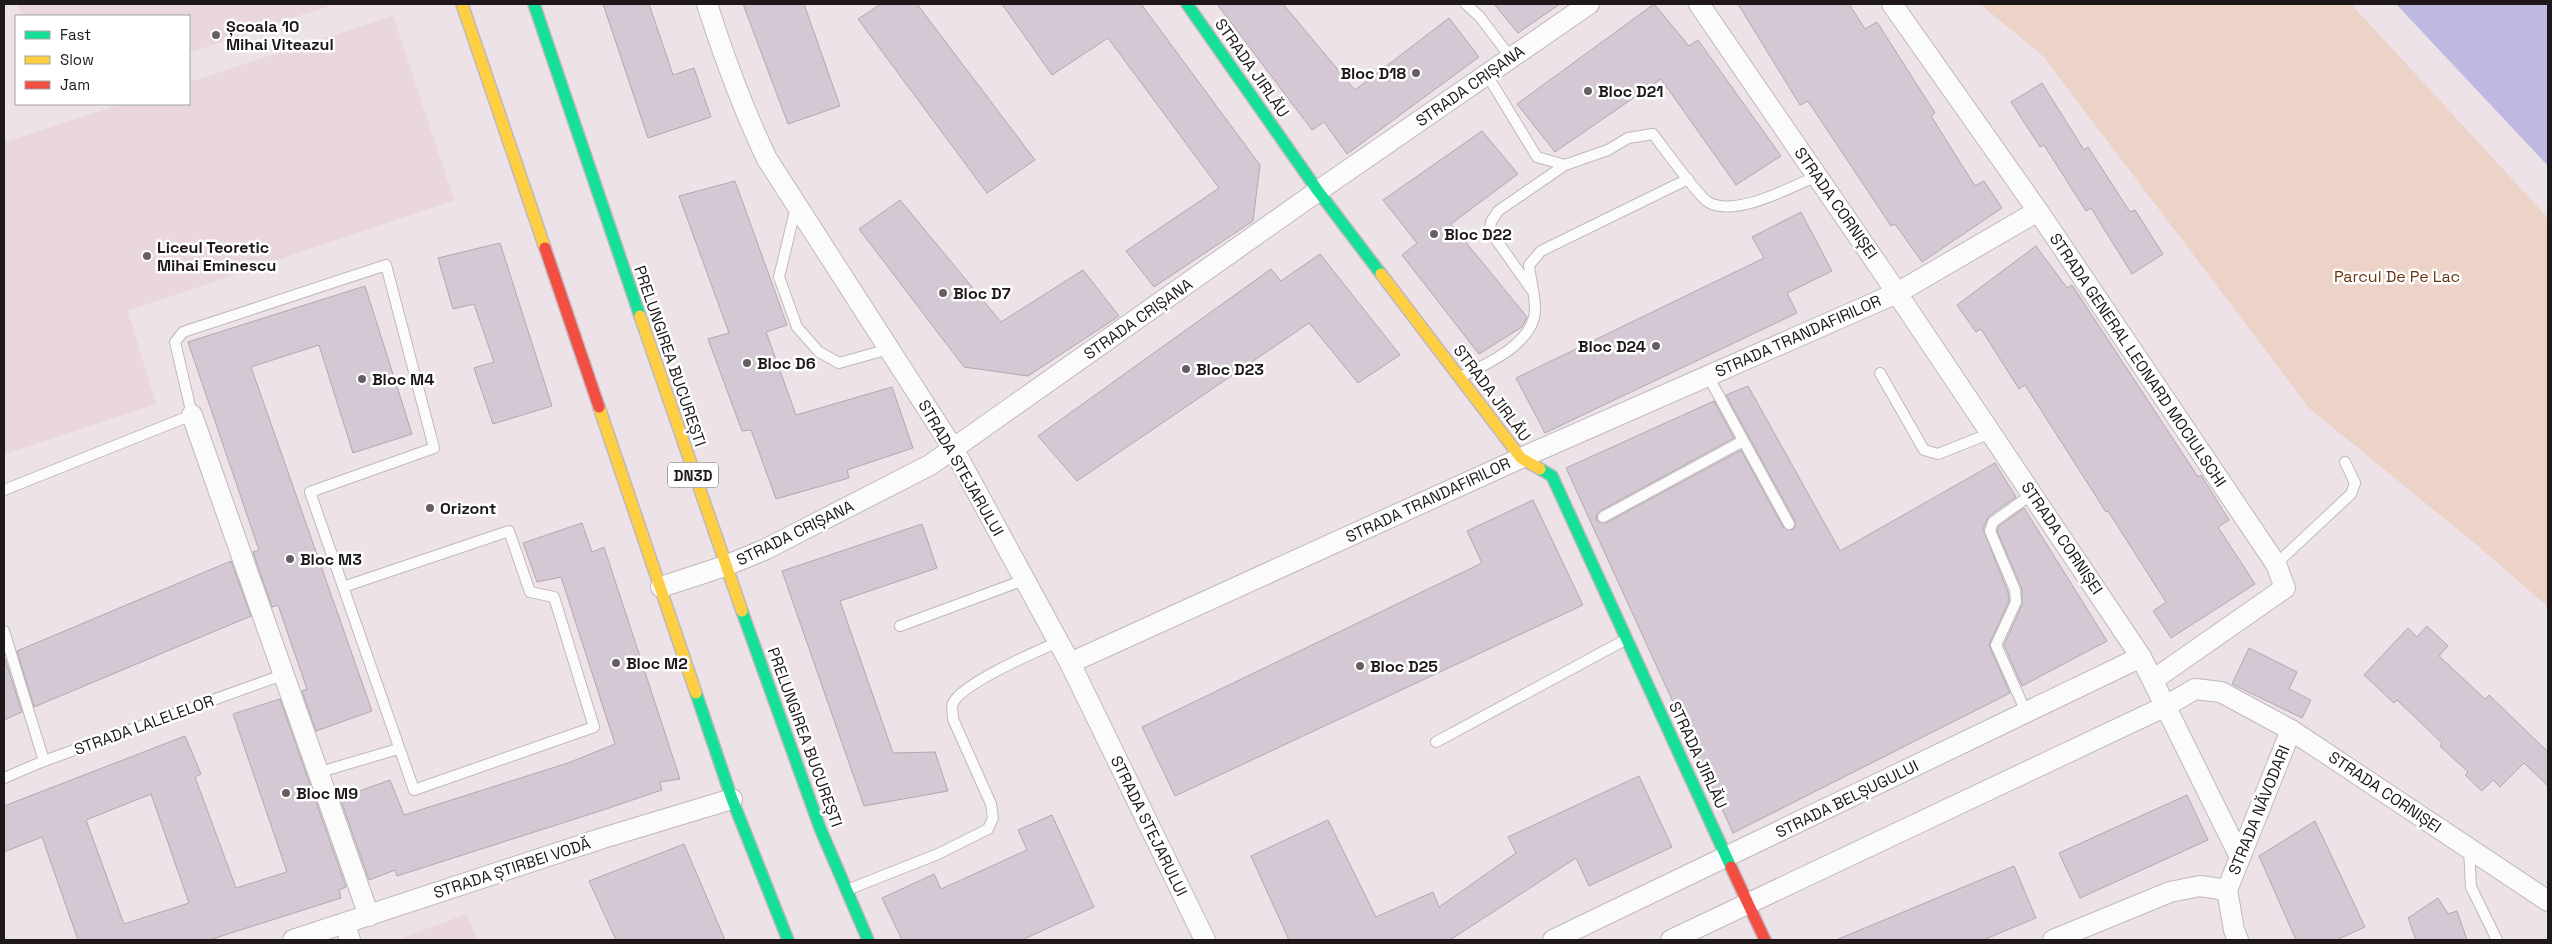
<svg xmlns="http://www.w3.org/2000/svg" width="2552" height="944" font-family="'Space Grotesk',sans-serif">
  <rect width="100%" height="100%" fill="#ece2e7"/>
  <g fill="#e9d6df">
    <path d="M 17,4 L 334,4 L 189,53 L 189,16 L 22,16 Z"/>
    <path d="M 393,16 L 454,200 L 128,311 L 156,404 L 4,454 L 4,142 L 122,104 L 189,104 L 189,82 Z"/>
    <path d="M 467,914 L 477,940 L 396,940 Z"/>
  </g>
  <path fill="#edd2c8" d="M 1980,4 L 2351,4 L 2548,218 L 2548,607 L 2478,546 L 2309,408 L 2044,57 Z"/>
  <path fill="#bfb9e2" d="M 2396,4 L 2548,4 L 2548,166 Z"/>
  <g fill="#d3c8d3" stroke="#b0a9ae" fill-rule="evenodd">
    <path d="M 603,4 L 649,4 L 673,75 L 694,68 L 711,117 L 648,138 Z"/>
    <path d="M 743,4 L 804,4 L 840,106 L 788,124 Z"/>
    <path d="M 881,4 L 917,4 L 1035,160 L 987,193 L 858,19 Z"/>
    <path d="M 1002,4 L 1141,4 L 1260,165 L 1253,221 L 1154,287 L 1126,251 L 1219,188 L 1108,38 L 1052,75 Z"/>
    <path d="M 1217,4 L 1283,4 L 1355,90 L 1449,18 L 1479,57 L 1347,154 L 1324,122 L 1312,130 Z"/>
    <path d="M 1494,4 L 1560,4 L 1518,33 Z"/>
    <path d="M 1654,4 L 1689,46 L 1698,40 L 1781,156 L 1736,185 L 1661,79 L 1555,152 L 1517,104 Z"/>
    <path d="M 1738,4 L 1849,4 L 1865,29 L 1877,22 L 1935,113 L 1931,116 L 1975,186 L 1984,181 L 2002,208 L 1922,262 L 1895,224 L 1891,226 L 1808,101 L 1800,105 Z"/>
    <path d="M 2042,83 L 2084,150 L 2088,147 L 2130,212 L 2135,210 L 2163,254 L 2132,274 L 2091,208 L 2086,211 L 2044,145 L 2040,147 L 2011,102 Z"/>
    <path d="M 1482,131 L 1518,174 L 1451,224 L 1527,317 L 1522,327 L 1479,354 L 1402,255 L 1417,243 L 1383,200 Z"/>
    <path d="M 735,181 L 787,325 L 766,332 L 796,415 L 892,387 L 913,448 L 847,470 L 849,478 L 776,499 L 751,430 L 742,431 L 708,339 L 729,333 L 679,196 Z"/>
    <path d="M 900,200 L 1001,322 L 1083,270 L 1119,316 L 1028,376 L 964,367 L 859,229 Z"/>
    <path d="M 1801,212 L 1832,271 L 1787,293 L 1797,313 L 1545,433 L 1516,378 L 1764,258 L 1752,237 Z"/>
    <path d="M 500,243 L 552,406 L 493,424 L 474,368 L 494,362 L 474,304 L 453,309 L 438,258 Z"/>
    <path d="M 2036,246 L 2067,288 L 2072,285 L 2198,477 L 2201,475 L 2229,520 L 2218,527 L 2255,584 L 2171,638 L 2153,611 L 2166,602 L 2108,511 L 2106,512 L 2025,385 L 2019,389 L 1981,329 L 1976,332 L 1957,305 Z"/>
    <path d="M 1320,254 L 1400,355 L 1358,383 L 1309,323 L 1077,481 L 1038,436 L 1271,269 L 1281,281 Z"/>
    <path d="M 365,286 L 412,434 L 353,453 L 319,345 L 251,367 L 372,711 L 316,731 L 302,691 L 307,689 L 278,605 L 272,607 L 253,552 L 259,550 L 188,342 Z"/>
    <path d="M 1748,386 L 1840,551 L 1995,463 L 2016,497 L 1989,516 L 1983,529 L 2008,592 L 2009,601 L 1989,645 L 2010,693 L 1733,833 L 1566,468 L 1714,401 L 1734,438 L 1600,511 L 1596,516 L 1597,521 L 1606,523 L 1741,450 L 1783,527 L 1792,530 L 1795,527 L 1795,521 L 1726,395 Z"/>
    <path d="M 1533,500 L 1583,605 L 1175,796 L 1142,727 L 1482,563 L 1467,531 Z"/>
    <path d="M 2024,508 L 2107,641 L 2022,686 L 2004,645 L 2022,605 L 2022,589 L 1997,531 L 1999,526 Z"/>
    <path d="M 582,523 L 592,552 L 604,547 L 680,779 L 660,782 L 662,790 L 600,811 L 397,876 L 395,870 L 369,880 L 340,798 L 390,780 L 404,815 L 568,763 L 615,744 L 561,577 L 537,582 L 523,543 Z"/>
    <path d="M 922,524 L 937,568 L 840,601 L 893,753 L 935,752 L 948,791 L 864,806 L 782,571 Z"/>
    <path d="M 231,561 L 251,616 L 34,707 L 17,651 Z"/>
    <path d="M 2427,626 L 2448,646 L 2439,656 L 2485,699 L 2489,695 L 2548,752 L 2548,786 L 2524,763 L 2500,787 L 2493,780 L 2482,791 L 2465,775 L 2468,772 L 2440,746 L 2442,743 L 2397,700 L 2394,703 L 2364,675 L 2408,628 L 2417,637 Z"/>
    <path d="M 2249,648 L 2297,672 L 2289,689 L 2311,700 L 2302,718 L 2232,684 Z"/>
    <path d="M 4,656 L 22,712 L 4,720 Z"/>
    <path d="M 280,699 L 346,887 L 339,890 L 341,898 L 209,940 L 78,940 L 42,837 L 4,852 L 4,806 L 185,736 L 201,774 L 195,777 L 236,888 L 287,872 L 233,714 ZM 151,794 L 189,903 L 124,924 L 86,820 Z"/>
    <path d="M 1639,776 L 1672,847 L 1589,886 L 1576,858 L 1450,940 L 1289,940 L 1251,856 L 1328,820 L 1376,917 L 1433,892 L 1439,907 L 1516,853 L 1508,837 Z"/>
    <path d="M 2187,795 L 2208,840 L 2080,898 L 2059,853 Z"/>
    <path d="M 1052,815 L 1094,907 L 1022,940 L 902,940 L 882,898 L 934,874 L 941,889 L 1027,850 L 1018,830 Z"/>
    <path d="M 2315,821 L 2365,927 L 2336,940 L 2296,940 L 2259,856 Z"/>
    <path d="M 684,844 L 725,940 L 616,940 L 589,881 Z"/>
    <path d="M 2014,866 L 2036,918 L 1983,940 L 1836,940 Z"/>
    <path d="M 2438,898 L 2448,914 L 2457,911 L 2467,940 L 2416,940 L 2408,918 Z"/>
  </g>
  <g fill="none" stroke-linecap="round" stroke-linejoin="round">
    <g stroke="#c0b8bc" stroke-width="12">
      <g id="lane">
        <path d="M 1466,4 L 1480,17 L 1511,58"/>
        <path d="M 1487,75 L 1537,157 L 1565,165 L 1608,150 L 1628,138 L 1653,134 C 1663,147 1698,196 1708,202 C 1735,218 1791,187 1817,176"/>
        <path d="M 796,207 L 779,277 L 797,327 L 819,352 L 839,363 L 889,349"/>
        <path d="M 1531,289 L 1490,231 L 1491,222 L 1498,211 L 1565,165"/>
        <path d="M 1880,373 L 1924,450 L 1938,454 L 1991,433"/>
        <path d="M 1462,376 C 1488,364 1536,342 1535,308 C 1535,295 1530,278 1529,265 L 1541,251 L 1688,179"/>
        <path d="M 1708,376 L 1789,524"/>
        <path d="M 4,490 L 192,415 L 175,342 L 183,332 L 386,265 L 434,448 L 310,492 L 414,790 L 594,727 L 554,597 L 530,592 L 509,531 L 343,587"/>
        <path d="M 1603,517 L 1743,441"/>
        <path d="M 2276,564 L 2351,494 L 2355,483 L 2345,462"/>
        <path d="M 900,626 L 1024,580"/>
        <path d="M 4,631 L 44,761"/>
        <path d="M 2026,712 L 1996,645 L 2016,602 L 2015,590 L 1990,531 L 1993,522 L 2032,494"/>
        <path d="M 1436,742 L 1625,640"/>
        <path d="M 320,772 L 398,749"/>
        <path d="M 4,778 L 44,761 L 285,674"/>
        <path d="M 2469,848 L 2471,887 L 2497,940"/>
        <path d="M 847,890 L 938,854 L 988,829 L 993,818 L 991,804 L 953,719 C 953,714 951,707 953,703 C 963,683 1035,652 1058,642"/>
      </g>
    </g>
    <g stroke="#c0b8bc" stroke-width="22">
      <g id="street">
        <path d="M 707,4 C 724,57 743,109 767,159 L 954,450 L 1070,663 L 1205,940"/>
        <path d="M 1699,4 L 1880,268 L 2141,657 L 2240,857"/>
        <path d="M 1892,4 L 2038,211 L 2276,564 L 2285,588 L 2153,680"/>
        <path d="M 192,415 L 369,916"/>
        <path d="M 661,587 L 725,566 L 764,550 L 930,465 L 1318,191 L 1589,4"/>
        <path d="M 1070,663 L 1521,458 L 1897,293 L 2038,211"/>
        <path d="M 345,923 L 350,940"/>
        <path d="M 293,940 L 603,838 L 732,799"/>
        <path d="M 1553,940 L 2141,657"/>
        <path d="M 1671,940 L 2166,706 L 2195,689 L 2221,692 L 2291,730 L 2548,901"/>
        <path d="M 2053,940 L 2170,892 L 2200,886 L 2227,890"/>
        <path d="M 2238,940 L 2234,930 L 2227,890 L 2291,730"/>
      </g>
    </g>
    <g stroke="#c0b8bc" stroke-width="14">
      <g id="fast">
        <path d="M 534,4 L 640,316"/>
        <path d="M 1187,4 L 1318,191 L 1381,274"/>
        <path d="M 1540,469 L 1552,476 L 1731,867"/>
        <path d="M 742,611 L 820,828 L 868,940"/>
        <path d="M 696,693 L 732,799 L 788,940"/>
      </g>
    </g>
    <g stroke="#c0b8bc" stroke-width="14">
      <g id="slow">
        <path d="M 462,4 L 545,248"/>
        <path d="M 1381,274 L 1521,458 L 1540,469"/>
        <path d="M 640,316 L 742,611"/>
        <path d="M 599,407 L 696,693"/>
      </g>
    </g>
    <g stroke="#c0b8bc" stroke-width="14">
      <g id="jam">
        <path d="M 545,248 L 599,407"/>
        <path d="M 1731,867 L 1765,940"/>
      </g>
    </g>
    <use href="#lane" stroke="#fcfbfb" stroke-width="10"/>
    <use href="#street" stroke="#fcfbfb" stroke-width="20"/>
    <use href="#fast" stroke="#16e098" stroke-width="11"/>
    <use href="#slow" stroke="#ffcf43" stroke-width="11"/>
    <use href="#jam" stroke="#f24e42" stroke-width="11"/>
  </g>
  <g fill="#665f62" stroke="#fff" stroke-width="2">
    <circle cx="216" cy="35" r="5"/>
    <circle cx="1416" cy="73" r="5"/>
    <circle cx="1588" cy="91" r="5"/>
    <circle cx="1434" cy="234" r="5"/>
    <circle cx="147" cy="256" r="5"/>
    <circle cx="943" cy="293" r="5"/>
    <circle cx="1656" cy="346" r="5"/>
    <circle cx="747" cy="363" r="5"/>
    <circle cx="1186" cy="369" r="5"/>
    <circle cx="362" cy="379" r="5"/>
    <circle cx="430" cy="508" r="5"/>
    <circle cx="290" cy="559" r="5"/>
    <circle cx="616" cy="663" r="5"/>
    <circle cx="1360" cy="666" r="5"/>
    <circle cx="286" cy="793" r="5"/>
  </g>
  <g text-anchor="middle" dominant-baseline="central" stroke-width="5" stroke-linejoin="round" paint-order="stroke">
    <rect fill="#fff" stroke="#625d5f" stroke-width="1" x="668" y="462.5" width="50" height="25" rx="4"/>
    <g font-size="15" font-weight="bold" fill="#1e181b">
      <text x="693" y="475">DN3D</text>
    </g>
    <g font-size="16" font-weight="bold" fill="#1e181b" stroke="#fff" text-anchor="start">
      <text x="226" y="26">Școala 10<tspan x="226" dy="18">Mihai Viteazul</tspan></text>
      <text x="1406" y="73" text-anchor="end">Bloc D18</text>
      <text x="1598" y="91">Bloc D21</text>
      <text x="1444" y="234">Bloc D22</text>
      <text x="157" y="247">Liceul Teoretic<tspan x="157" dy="18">Mihai Eminescu</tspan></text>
      <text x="953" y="293">Bloc D7</text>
      <text x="1646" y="346" text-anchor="end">Bloc D24</text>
      <text x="757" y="363">Bloc D6</text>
      <text x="1196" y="369">Bloc D23</text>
      <text x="372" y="379">Bloc M4</text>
      <text x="440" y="508">Orizont</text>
      <text x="300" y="559">Bloc M3</text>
      <text x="626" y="663">Bloc M2</text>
      <text x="1370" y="666">Bloc D25</text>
      <text x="296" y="793">Bloc M9</text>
    </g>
    <g font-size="16" fill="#1e181b" stroke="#fff">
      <text transform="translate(1252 68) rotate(55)">STRADA JIRLĂU</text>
      <text transform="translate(1470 86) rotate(-35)">STRADA CRIȘANA</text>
      <text transform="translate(1836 203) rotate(55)">STRADA CORNIȘEI</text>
      <text transform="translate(1138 319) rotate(-35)">STRADA CRIȘANA</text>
      <text transform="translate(1798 336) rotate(-24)">STRADA TRANDAFIRILOR</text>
      <text transform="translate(670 356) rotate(71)">PRELUNGIREA BUCUREȘTI</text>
      <text transform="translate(2138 360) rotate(56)">STRADA GENERAL LEONARD MOCIULSCHI</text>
      <text transform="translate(1492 393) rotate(53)">STRADA JIRLĂU</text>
      <text transform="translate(961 468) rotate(60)">STRADA STEJARULUI</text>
      <text transform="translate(1428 500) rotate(-25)">STRADA TRANDAFIRILOR</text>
      <text transform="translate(795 533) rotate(-26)">STRADA CRIȘANA</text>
      <text transform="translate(2062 538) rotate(56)">STRADA CORNIȘEI</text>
      <text transform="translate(144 725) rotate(-20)">STRADA LALELELOR</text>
      <text transform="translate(805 737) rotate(70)">PRELUNGIREA BUCUREȘTI</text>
      <text transform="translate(1698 755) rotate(65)">STRADA JIRLĂU</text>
      <text transform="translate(2385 792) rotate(34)">STRADA CORNIȘEI</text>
      <text transform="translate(1847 799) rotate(-26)">STRADA BELȘUGULUI</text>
      <text transform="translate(2259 810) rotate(-68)">STRADA NĂVODARI</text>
      <text transform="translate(1149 826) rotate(64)">STRADA STEJARULUI</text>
      <text transform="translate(512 868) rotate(-18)">STRADA ȘTIRBEI VODĂ</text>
    </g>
    <g font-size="16" fill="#693511" stroke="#fff">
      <text x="2397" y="276">Parcul De Pe Lac</text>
    </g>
  </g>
  <rect width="2552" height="944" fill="none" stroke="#1e181b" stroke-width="10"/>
  <rect x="15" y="15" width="175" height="90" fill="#ffffff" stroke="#a5a3a4"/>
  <rect x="25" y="31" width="25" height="8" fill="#16e098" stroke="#a5a3a4"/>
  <text x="60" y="40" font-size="15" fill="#1e181b">Fast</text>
  <rect x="25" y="56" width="25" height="8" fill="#ffcf43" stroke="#a5a3a4"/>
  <text x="60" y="65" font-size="15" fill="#1e181b">Slow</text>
  <rect x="25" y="81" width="25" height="8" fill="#f24e42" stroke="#a5a3a4"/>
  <text x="60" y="90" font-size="15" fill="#1e181b">Jam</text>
</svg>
